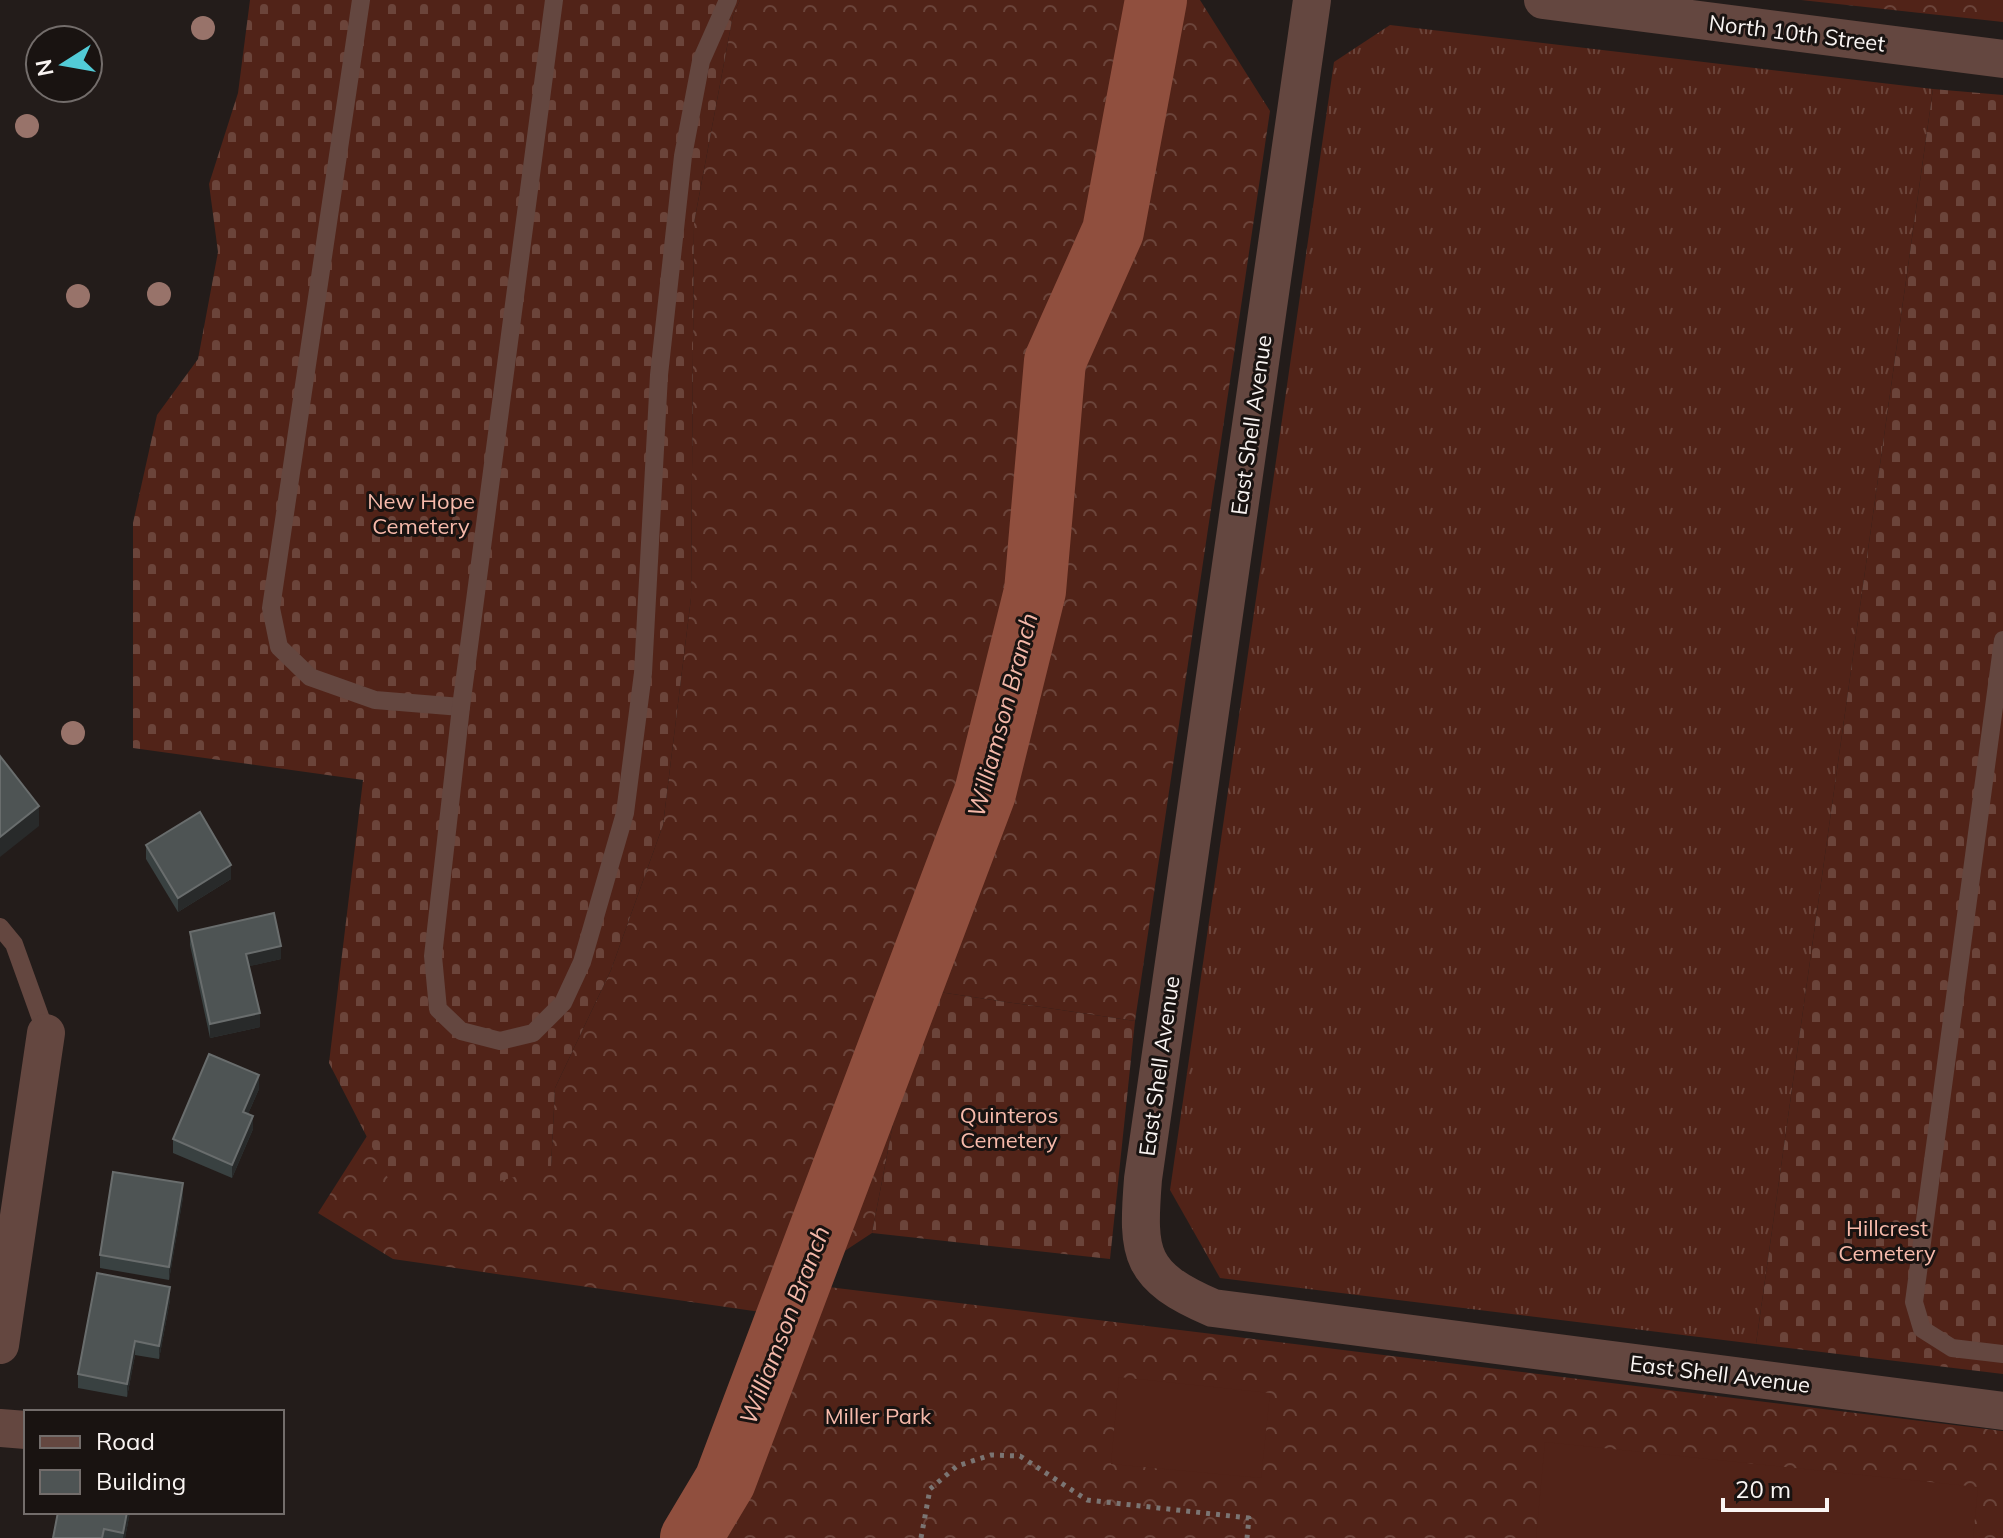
<svg xmlns="http://www.w3.org/2000/svg" width="2003" height="1538" font-family="Mulish,sans-serif">
  <defs>
    <pattern id="grass-tufts" width="24" height="20" patternUnits="userSpaceOnUse" patternTransform="scale(2)"><rect width="24" height="20" fill="#512318"/><path d="M3 7l-1-3M5 7V3M7 7l1-3M15 17l-1-3M17 17v-4M19 17l1-3" fill="none" stroke="#6b443a"/></pattern>
    <pattern id="forest-crowns" width="20" height="18" patternUnits="userSpaceOnUse" patternTransform="scale(2)"><rect width="20" height="18" fill="#512318"/><path d="M2 6a3 3 0 1 1 6 0M12 15a3 3 0 1 1 6 0" fill="none" stroke="#6b443a"/></pattern>
    <pattern id="cemetery-stones" width="16" height="16" patternUnits="userSpaceOnUse" patternTransform="scale(2)"><rect width="16" height="16" fill="#512318"/><path d="M2 7V4a2 2 0 0 1 4 0v3zM10 15v-3a2 2 0 0 1 4 0v3z" fill="#6b443a"/></pattern>
  </defs>
  <rect width="100%" height="100%" fill="#231c1a"/>
  <path fill="url(#grass-tufts)" d="M 1390,25 L 1933,89 L 1756,1344 L 1220,1278 L 1170,1190 L 1334,62 Z"/>
  <g fill="url(#forest-crowns)">
    <path d="M 740,0 L 1200,0 L 1270,111 L 1135,1021 L 919,989 L 872,1233 L 796,1283 L 2003,1431 L 2003,1538 L 688,1538 L 781,1315 L 393,1259 L 318,1213 L 367,1136 L 392,1184 L 551,1167 L 555,1088 L 611,970 L 663,825 L 691,598 L 694,223 L 733,15 Z"/>
    <path d="M 1801,0 L 2003,0 L 2003,22 Z"/>
  </g>
  <g fill="url(#cemetery-stones)">
    <path d="M 250,0 L 740,0 L 733,15 L 694,223 L 691,598 L 663,825 L 611,970 L 555,1088 L 551,1167 L 474,1188 L 391,1184 L 329,1063 L 363,780 L 133,748 L 133,523 L 157,415 L 198,359 L 218,252 L 209,184 L 238,93 Z"/>
    <path d="M 1933,89 L 2003,95 L 2003,1374 L 1756,1344 Z"/>
    <path d="M 919,989 L 1135,1021 L 1110,1259 L 872,1233 Z"/>
  </g>
  <g fill="#512318">
    <path d="M 1119,1377 L 1270,1393 L 1261,1478 L 1111,1464 Z"/>
    <path d="M 1545,1442 L 1978,1487 L 1973,1538 L 1536,1538 Z"/>
  </g>
  <g fill="none" stroke-linecap="round" stroke-linejoin="round">
    <path stroke="#904f3e" stroke-width="62" d="M 691,1538 L 725,1481 L 985,793 L 1035,591 L 1055,361 L 1113,231 L 1156,0"/>
    <path stroke="#7b7573" stroke-width="5" stroke-dasharray="4 6" stroke-linecap="butt" d="M 921,1538 L 930,1489 L 957,1466 L 991,1455 L 1020,1456 L 1087,1500 L 1249,1518 L 1247,1538"/>
    <g stroke="#644740" stroke-width="18">
      <path d="M 361,0 L 271,608 L 279,647 L 310,677 L 375,700 L 461,707"/>
      <path d="M 554,0 L 461,707 L 433,956 L 438,1009 L 461,1031 L 500,1041 L 533,1033 L 563,1003 L 582,962 L 625,813 L 643,673 L 659,375 L 683,156 L 701,61 L 728,0"/>
      <path d="M 2003,640 L 1914,1302 L 1922,1329 L 1952,1348 L 2003,1354"/>
      <path d="M 0,927 L 14,944 L 46,1033"/>
    </g>
    <g stroke="#644740" stroke-width="38">
      <path d="M 1312,0 L 1143,1179 C 1137,1255 1139,1276 1213,1308 L 2003,1411"/>
      <path d="M 1543,0 L 2003,59"/>
      <path d="M 0,1345 L 46,1033"/>
      <path d="M 0,1428 L 26,1430"/>
    </g>
  </g>
  <g fill="#98736a">
    <circle cx="203" cy="28" r="12"/>
    <circle cx="27" cy="126" r="12"/>
    <circle cx="159" cy="294" r="12"/>
    <circle cx="78" cy="296" r="12"/>
    <circle cx="73" cy="733" r="12"/>
  </g>
  <g fill="#394141">
    <path d="M 146,845 L 231,879 L 178,912 L 146,859 Z"/>
    <path d="M 190,932 L 281,959 L 249,966 L 260,1027 L 210,1038 L 190,945 Z"/>
    <path d="M 259,1089 L 248,1114 L 253,1129 L 232,1178 L 173,1153 L 173,1139 Z"/>
    <path d="M 183,1197 L 169,1280 L 100,1268 L 100,1255 Z"/>
    <path d="M 170,1300 L 159,1359 L 135,1355 L 127,1397 L 78,1388 L 78,1374 Z"/>
    <path d="M 58,1512 L 130,1512 L 125,1538 L 53,1538 Z"/>
  </g>
  <g fill="#282a2a">
    <path d="M 39,806 L 39,826 L 0,857 L 0,837 Z"/>
    <path d="M 231,865 L 231,879 L 178,912 L 178,898 Z"/>
    <path d="M 281,946 L 281,959 L 246,967 L 246,954 Z"/>
    <path d="M 260,1013 L 260,1027 L 210,1038 L 210,1024 Z"/>
    <path d="M 259,1075 L 259,1089 L 243,1125 L 243,1112 Z"/>
    <path d="M 253,1116 L 253,1129 L 232,1178 L 232,1165 Z"/>
    <path d="M 183,1183 L 183,1197 L 169,1280 L 169,1267 Z"/>
    <path d="M 170,1287 L 170,1300 L 159,1359 L 159,1346 Z"/>
    <path d="M 135,1341 L 135,1355 L 127,1397 L 127,1384 Z"/>
    <path d="M 127,1512 L 130,1512 L 125,1538 L 123,1538 Z"/>
  </g>
  <g fill="#4e5454" stroke="#696d6d" stroke-width="2">
    <path d="M 0,756 L 39,806 L 0,837 Z"/>
    <path d="M 200,812 L 231,865 L 178,898 L 146,845 Z"/>
    <path d="M 274,913 L 281,946 L 246,954 L 260,1013 L 210,1024 L 190,932 Z"/>
    <path d="M 209,1054 L 259,1075 L 243,1112 L 253,1116 L 232,1165 L 173,1139 Z"/>
    <path d="M 113,1172 L 183,1183 L 169,1267 L 100,1255 Z"/>
    <path d="M 97,1273 L 170,1287 L 159,1346 L 135,1341 L 127,1384 L 78,1374 Z"/>
    <path d="M 58,1512 L 127,1512 L 123,1533 L 104,1529 L 102,1538 L 53,1538 Z"/>
  </g>
  <g text-anchor="middle" dominant-baseline="central" stroke-width="6" stroke-linejoin="round" paint-order="stroke">
    <g font-size="22" fill="#f9f4f2" stroke="#191311">
      <text transform="translate(1797 33) rotate(7)">North 10th Street</text>
      <text transform="translate(1251 425) rotate(-82)">East Shell Avenue</text>
      <text transform="translate(1159 1066) rotate(-82)">East Shell Avenue</text>
      <text transform="translate(1720 1374) rotate(7)">East Shell Avenue</text>
    </g>
    <g font-size="22" fill="#f7baab" stroke="#191311">
      <text x="421" y="501">New Hope<tspan x="421" dy="25">Cemetery</tspan></text>
      <text x="1009" y="1115">Quinteros<tspan x="1009" dy="25">Cemetery</tspan></text>
      <text x="1887" y="1228">Hillcrest<tspan x="1887" dy="25">Cemetery</tspan></text>
      <text x="878" y="1416">Miller Park</text>
    </g>
    <g font-size="24" font-style="italic" fill="#f4b8a9" stroke="#191311">
      <text transform="translate(1002 715) rotate(-75)">Williamson Branch</text>
      <text transform="translate(784 1325) rotate(-69)">Williamson Branch</text>
    </g>
  </g>
  <rect x="24" y="1410" width="260" height="104" fill="#191311" stroke="#736d6b" stroke-width="2"/>
  <rect x="40" y="1436" width="40" height="12" fill="#644740" stroke="#736d6b" stroke-width="2"/>
  <text x="96" y="1450" font-size="24" fill="#f9f4f2">Road</text>
  <rect x="40" y="1470" width="40" height="24" fill="#4e5454" stroke="#736d6b" stroke-width="2"/>
  <text x="96" y="1490" font-size="24" fill="#f9f4f2">Building</text>
  <g transform="translate(64 64) rotate(259)"><circle r="38" fill="#191311" stroke="#736d6b" stroke-width="2"/>
  <path d="M0-6L14 30L0 20L-14 30Z" fill="#52cbd7"/>
  <text y="-12" font-size="22" font-weight="bold" text-anchor="middle" fill="#f9f4f2">N</text>
  </g>
  <path d="M1723 1498v12h104v-12" fill="none" stroke="#f9f4f2" stroke-width="4"/>
  <text x="1735" y="1498" font-size="24" fill="#f9f4f2" stroke="#191311" stroke-width="6" paint-order="stroke">20 m</text>
</svg>
